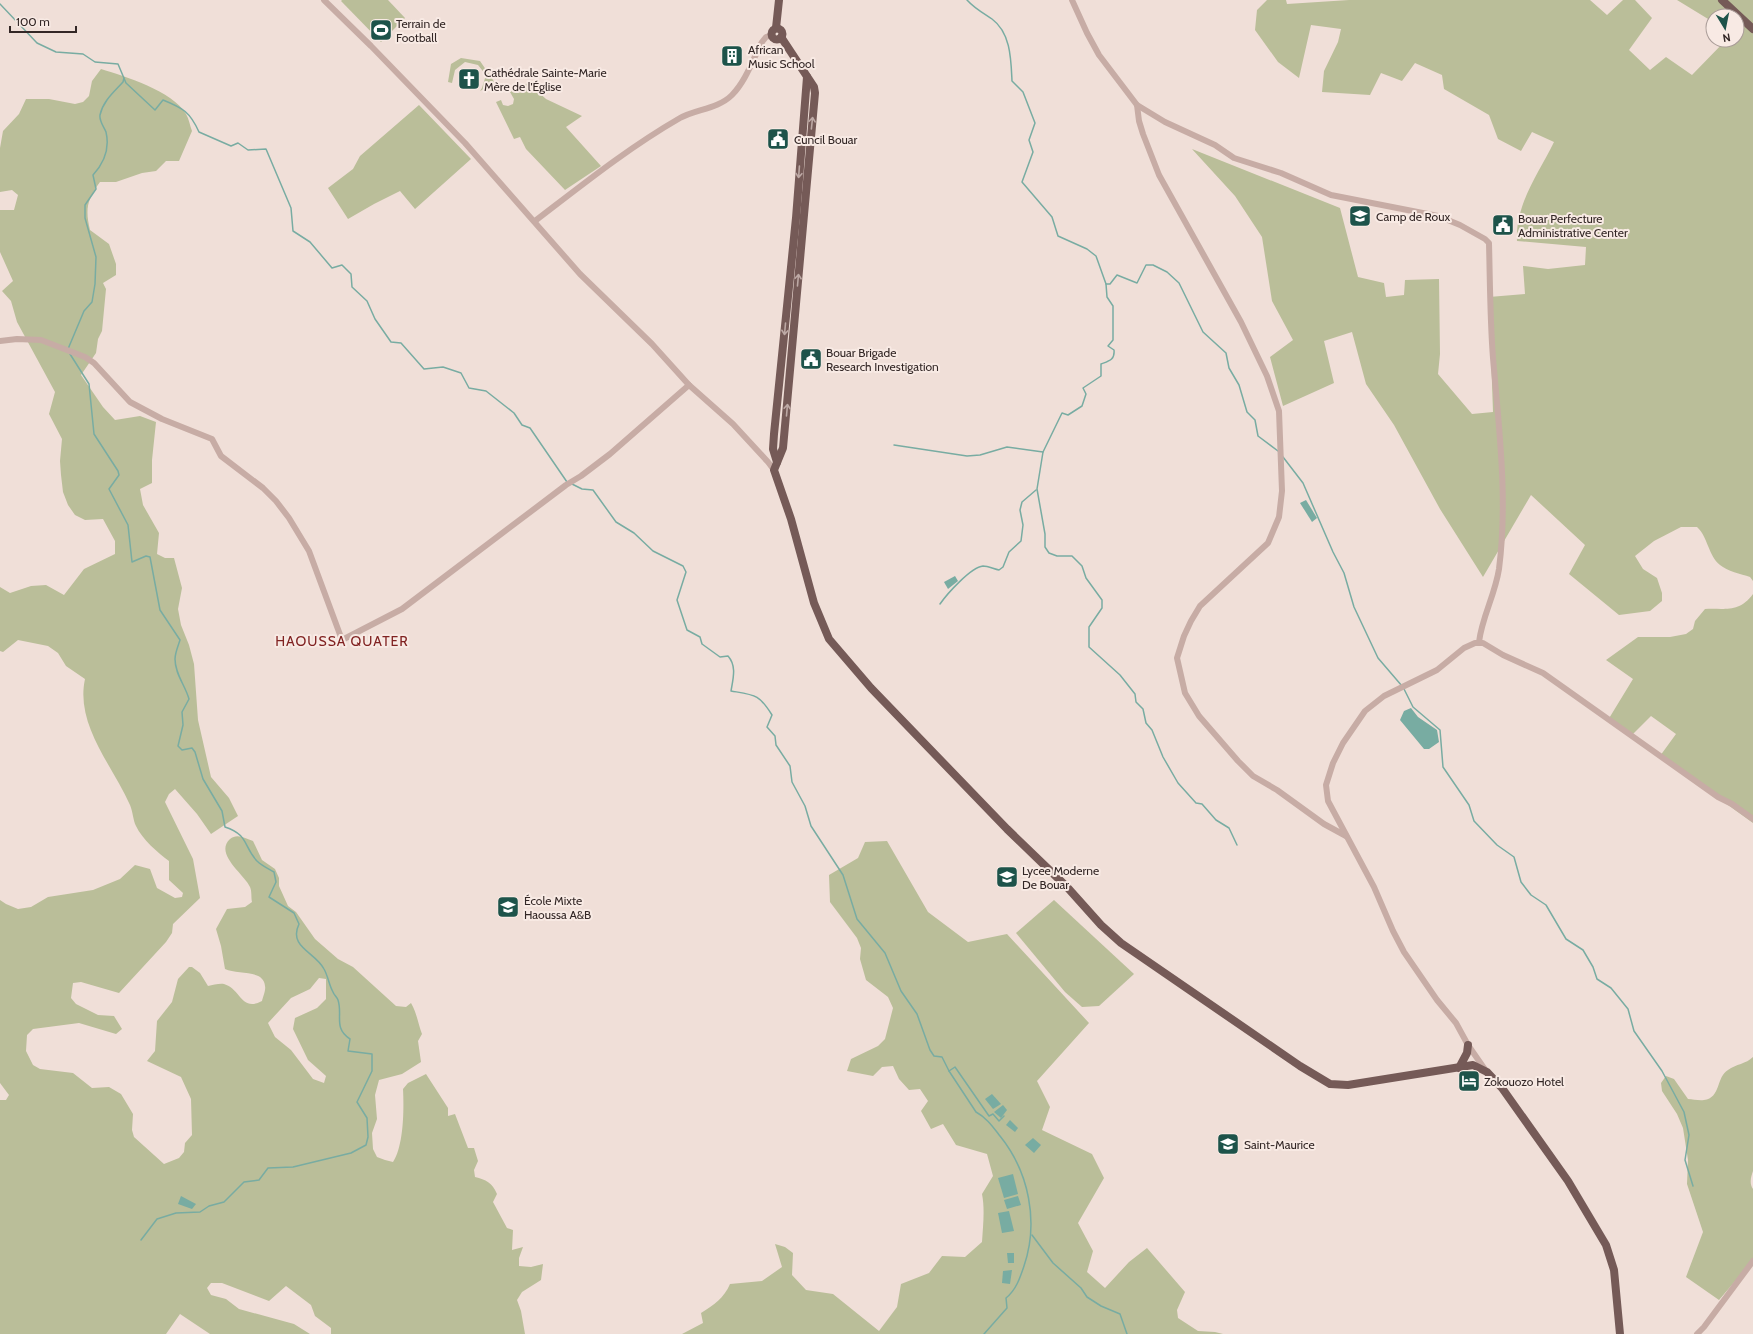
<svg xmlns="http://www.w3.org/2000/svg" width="1753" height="1334" font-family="Cabin,sans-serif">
  <rect width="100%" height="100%" fill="#f0dfd8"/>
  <g fill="#babe99" fill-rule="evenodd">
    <path d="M 342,0 L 388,0 L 405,18 L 381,42 L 341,1 Z"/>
    <path d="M 1267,0 L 1286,0 L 1287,4 L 1349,0 L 1590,0 L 1607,15 L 1623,0 L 1635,0 L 1652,18 L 1629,50 L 1650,70 L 1666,57 L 1692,75 L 1726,40 L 1737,40 L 1737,16 L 1713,16 L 1713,22 L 1677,0 L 1753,0 L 1753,581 L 1750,577 C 1741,574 1727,571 1720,565 C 1708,555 1708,537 1697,527 L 1681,527 L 1654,541 L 1635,556 L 1643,569 L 1657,578 L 1662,593 L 1662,601 L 1650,611 L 1619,615 L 1569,574 L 1585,545 L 1531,495 L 1483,577 L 1440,509 L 1394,425 L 1366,384 L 1352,332 L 1324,341 L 1334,383 L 1283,406 L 1270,357 L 1293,340 L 1272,301 L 1262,237 L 1235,196 L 1192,149 L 1340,208 L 1358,277 L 1384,283 L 1386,297 L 1404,295 L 1405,280 L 1439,279 L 1440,354 L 1438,374 L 1472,414 L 1493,412 L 1489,297 L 1525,294 L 1523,266 L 1548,269 L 1585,265 L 1586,247 L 1517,241 C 1515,204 1539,173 1554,142 L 1532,132 L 1521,151 L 1498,139 L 1489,115 L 1444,89 L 1442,75 L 1415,63 L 1402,81 L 1381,73 L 1370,95 L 1322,92 L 1324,71 L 1338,42 L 1341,29 L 1311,25 L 1299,78 L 1278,62 L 1255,30 L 1257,10 Z"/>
    <path d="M 461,58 L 480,61 L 495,83 L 480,91 L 482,88 L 486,75 L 478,65 L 465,62 L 455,70 L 452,83 L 448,82 L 451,64 Z"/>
    <path d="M 101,69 C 124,76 173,91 186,114 C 189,119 190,126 192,131 L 179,161 L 166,161 L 156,171 L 142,173 L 116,182 L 100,182 C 87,200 85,209 90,230 L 109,244 L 116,264 L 116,275 L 103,283 L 106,289 L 102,331 L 98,339 L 96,353 L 81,375 L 103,407 L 115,420 L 140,416 L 156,422 L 152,460 L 152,483 L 140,489 L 143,505 L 159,533 L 157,554 L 165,558 L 174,558 L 182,588 L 178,609 L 181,625 L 189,645 L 194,664 L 198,720 L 211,777 L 229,798 L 238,816 L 211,834 L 197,814 L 175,789 L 169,794 L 165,802 L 193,859 L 200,898 L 173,924 L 172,933 L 166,942 L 119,993 L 81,982 L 73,983 L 71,998 L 76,1004 L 98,1015 L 114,1016 L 122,1029 L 116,1034 L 79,1023 L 33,1029 L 27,1035 L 26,1051 L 33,1065 L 40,1069 L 73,1073 L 92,1088 L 109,1087 L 121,1094 L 133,1114 L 132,1130 L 134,1137 L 164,1164 L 179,1158 L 184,1152 L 185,1143 L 192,1135 L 191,1099 L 181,1077 L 147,1061 L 155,1051 L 157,1021 L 172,1002 L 178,979 L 189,967 L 192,967 L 200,973 L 208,986 C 213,985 220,983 224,984 C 241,989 241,1012 262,1001 C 263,997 266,990 265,986 C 264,969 237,975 225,969 L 221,946 L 216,929 L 227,909 L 245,907 L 252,902 C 251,898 252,891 250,887 C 244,874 214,854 230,839 C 237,833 245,838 253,841 L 262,860 L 275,869 L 279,878 L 279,886 L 288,906 L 296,912 L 315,939 L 338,959 L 353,967 L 396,1006 L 406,1007 L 411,1003 C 417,1013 418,1024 422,1034 L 418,1041 L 421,1062 L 402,1074 L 379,1080 L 375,1095 L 377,1119 L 372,1133 L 373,1149 L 377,1157 L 385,1160 L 393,1162 C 404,1145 404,1108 403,1089 L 408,1083 L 426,1074 L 448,1108 L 448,1116 L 455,1114 L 468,1148 L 474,1148 L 478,1161 L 474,1170 L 475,1177 C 486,1180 492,1182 497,1194 L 493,1202 L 507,1228 L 513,1230 L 512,1250 L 523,1247 L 519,1258 L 519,1266 L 531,1267 L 543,1264 L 541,1280 L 522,1292 L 517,1300 L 521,1311 L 525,1334 L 331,1334 L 331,1328 L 315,1316 L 311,1305 L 286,1286 L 269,1301 L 222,1283 L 211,1283 L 207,1288 L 211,1295 L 226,1299 L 239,1309 L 294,1324 L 310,1334 L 210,1334 L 180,1314 L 166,1334 L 0,1334 L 0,1100 L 6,1100 L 9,1095 L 0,1083 L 0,900 L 6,904 L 18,909 L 31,907 L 48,897 L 93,890 L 120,879 L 135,865 L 150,869 L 157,888 L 175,898 L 182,897 L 183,893 L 169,880 L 169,861 C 158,853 142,839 136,826 C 133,820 133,812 130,805 C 113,766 75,725 85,679 L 66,666 L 58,653 L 48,646 L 18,640 L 3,652 L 0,651 L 0,587 L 10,593 L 31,586 L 46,585 L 64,595 L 84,569 L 115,554 L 115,541 L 103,519 L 85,520 L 75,515 L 68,505 L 63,492 L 61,475 L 60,461 L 62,439 L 49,414 L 55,392 L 17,322 L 11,301 L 2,291 L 13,281 L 0,252 L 0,210 L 14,210 L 18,195 L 12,190 L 0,192 L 0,148 L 3,131 L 19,114 L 26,99 L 49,99 L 75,104 L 83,102 L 89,96 L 92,81 ZM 319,978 L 326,979 L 326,999 L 317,1008 L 295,1018 L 293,1029 L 308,1060 L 326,1076 L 324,1083 L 313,1079 L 291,1050 L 275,1037 L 268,1023 L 291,998 L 310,989 Z"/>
    <path d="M 528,83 L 546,99 L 582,116 L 566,127 L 601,166 L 565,190 L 526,149 L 520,137 L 514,139 L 496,102 L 501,100 L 503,105 L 508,106 L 513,104 L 514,99 L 510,92 Z"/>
    <path d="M 419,105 L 471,159 L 415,209 L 400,191 L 374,204 L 348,219 L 328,188 L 353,169 L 360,156 Z"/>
    <path d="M 1753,594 L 1753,823 L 1660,756 L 1676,734 L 1651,716 L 1632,735 L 1608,720 L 1633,679 L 1606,660 L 1638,637 L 1670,637 L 1686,634 L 1693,629 L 1695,621 L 1705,609 C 1726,608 1739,613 1753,594 Z"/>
    <path d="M 887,841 L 928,912 L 968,942 L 1007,934 L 1089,1023 L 1037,1081 L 1050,1107 L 1042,1130 L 1092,1154 L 1104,1178 L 1078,1223 L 1093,1251 L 1087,1272 L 1105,1288 L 1129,1262 L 1147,1248 L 1185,1292 L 1177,1310 L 1178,1318 L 1198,1331 L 1215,1332 L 1223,1334 L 682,1334 L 703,1323 L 701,1313 C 714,1305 724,1298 730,1284 L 762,1281 L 782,1267 L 775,1244 L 785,1247 L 793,1253 L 792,1275 L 806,1290 L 833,1294 L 879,1331 L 897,1307 L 901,1284 L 929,1273 L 942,1256 L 965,1257 L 982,1242 C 983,1226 985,1209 982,1194 L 993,1176 L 987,1154 L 956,1145 L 943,1124 L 931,1129 L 921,1111 L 928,1101 L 920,1089 L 909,1090 L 899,1079 L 893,1066 L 882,1067 L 873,1076 L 847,1071 L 851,1059 L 878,1046 L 885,1039 L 893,1008 L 888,997 L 866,980 L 860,959 L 861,948 L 857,938 L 830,902 L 829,875 L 858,858 L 865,842 Z"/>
    <path d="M 1054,900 L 1134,974 L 1099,1006 L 1082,1007 L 1065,992 L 1016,933 Z"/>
    <path d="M 1753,1057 L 1753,1171 C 1751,1177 1749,1183 1753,1189 L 1753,1260 L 1719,1300 L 1686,1277 L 1703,1232 L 1687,1184 L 1688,1160 L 1683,1128 L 1677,1114 L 1662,1091 L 1661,1083 L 1666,1076 L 1674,1079 L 1688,1099 C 1693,1099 1699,1101 1704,1100 C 1721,1098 1716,1077 1728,1070 C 1736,1064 1746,1064 1753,1057 Z"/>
  </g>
  <g fill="#78aca2">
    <path d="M 1306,500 L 1317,518 L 1312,522 L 1300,503 Z"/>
    <path d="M 955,576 L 958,581 L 948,589 L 944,582 Z"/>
    <path d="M 1411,708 L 1418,717 L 1437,730 L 1439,742 L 1429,749 L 1424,749 L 1400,720 L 1404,711 Z"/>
    <path d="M 992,1094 L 1001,1104 L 993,1109 L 985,1099 Z"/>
    <path d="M 1003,1105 L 1007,1110 L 1001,1118 L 994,1112 Z"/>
    <path d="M 1010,1120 L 1018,1128 L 1015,1132 L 1006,1125 Z"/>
    <path d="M 1033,1138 L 1041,1145 L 1034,1153 L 1025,1145 Z"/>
    <path d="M 1013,1174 L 1018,1194 L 1004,1198 L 998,1178 Z"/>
    <path d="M 181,1196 L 196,1204 L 192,1209 L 178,1204 Z"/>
    <path d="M 1018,1196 L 1021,1205 L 1007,1209 L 1004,1200 Z"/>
    <path d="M 1009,1211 L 1014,1231 L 1002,1233 L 998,1213 Z"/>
    <path d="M 1007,1253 L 1014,1253 L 1014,1263 L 1008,1263 Z"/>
    <path d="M 1012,1270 L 1010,1284 L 1002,1283 L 1003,1271 Z"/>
  </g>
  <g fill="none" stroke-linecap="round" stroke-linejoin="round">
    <g stroke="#78aca2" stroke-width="1.5">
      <path d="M 967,0 C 974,8 983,13 992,19 C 1011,33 1011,60 1012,81 L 1023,92 L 1035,123 L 1029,140 L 1033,152 L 1022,182 L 1052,217 L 1058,236 L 1087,249 L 1096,256 L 1106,284 L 1107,297 L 1113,306 L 1113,340 L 1108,346 L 1114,350 C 1115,360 1109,361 1101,364 L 1101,376 L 1083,388 L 1086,394 L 1082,406 L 1068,415 L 1062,413 L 1043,452 L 1037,489 L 1045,534 L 1045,547 L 1049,553 L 1057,556 L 1072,556 L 1082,566 L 1086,578 L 1102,600 L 1102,608 L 1089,627 L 1089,647 L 1120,675 L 1135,694 L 1136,702 L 1143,709 L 1146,723 L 1152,730 L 1163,757 L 1178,783 L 1196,803 L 1202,804 L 1216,820 L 1229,828 L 1237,845"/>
      <path d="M 0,4 L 37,43 L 56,52 L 83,54 L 95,62 L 118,64 L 126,83 L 155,110 L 163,100 C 183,108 190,112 199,132 L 231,146 L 238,143 L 248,150 L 266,149 L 291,208 L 293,231 L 310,242 L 332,268 L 342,265 L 351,274 L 352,287 L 367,301 L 375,319 L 391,342 L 401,343 L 424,369 L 443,367 L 461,373 L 469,388 L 486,391 L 514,413 L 522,425 L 530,428 L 567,482"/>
      <path d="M 1106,284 L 1110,284 L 1117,275 L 1137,283 L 1146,265 L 1153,265 L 1167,272 L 1179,283 L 1203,332 L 1226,353 L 1229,368 L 1239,385 L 1247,412 L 1255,420 L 1258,436 L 1278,451"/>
      <path d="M 68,349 L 84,311 L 92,302 L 95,284 L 96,257 L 85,218 L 85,205 L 96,189 L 93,175 C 104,163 110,149 106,132 C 104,127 99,121 100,115 C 103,101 114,92 123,82 L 124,78"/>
      <path d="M 70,354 L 89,384 L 94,434 L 118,471 L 119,475 L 109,489 L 128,525 L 132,562 L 146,556 L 150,557 L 160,610 L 180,640 C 178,646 175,653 175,659 C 175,674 185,685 189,699 L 182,712 L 183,725 L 178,746 L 182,750 L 192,748 L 195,752 L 203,779 L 222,811 L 225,827 C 249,835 243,846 257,861 C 262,866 269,869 274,872 L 276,882 L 269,897 L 294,913 L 299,924 C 288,947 315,952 324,969 C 328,976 329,985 333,992 C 334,995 337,997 338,1000 C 343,1015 333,1028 350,1039 L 348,1051 L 372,1054 L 372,1071 L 357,1102 L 367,1118 L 368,1137 L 366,1145 L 351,1153 L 293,1167 L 268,1168 L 259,1180 L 244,1182 L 224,1202 L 209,1206 L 200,1212 L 176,1213 L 157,1219 L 141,1240"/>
      <path d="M 894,445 L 967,456 L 980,455 L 1007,447 L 1043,452"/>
      <path d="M 1283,457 L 1303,483 L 1333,552 L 1344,573 L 1354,607 L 1378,658 L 1402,686"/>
      <path d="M 572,484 L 582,489 L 593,490 L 616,522 L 634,533 L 653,551 L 683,566 L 686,572 L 677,600 L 687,630 L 700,637 L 702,644 L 720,657 L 728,656 C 737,666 733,679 731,691 C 755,695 759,694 772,715 L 767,727 L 775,736 L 776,745 L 790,766 L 792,782 L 805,806 L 811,826 L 843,875 L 857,919 L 885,953 L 901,991 L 917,1014 L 930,1050 L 934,1056 L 942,1057 L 949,1071 L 976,1112 C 987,1118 993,1127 1000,1136 C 1029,1172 1039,1222 1024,1266 C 1020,1278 1016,1290 1006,1298 L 1007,1308 L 984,1334"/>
      <path d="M 940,604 C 947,594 971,567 983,566 C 988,566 994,569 999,570 L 1003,567 L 1009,552 L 1021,541 L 1023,525 L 1020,510 L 1022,502 L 1036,490"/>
      <path d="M 1404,689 L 1413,707 L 1440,730 L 1443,767 L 1469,805 L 1474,821 L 1497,845 L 1514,857 L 1521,882 L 1531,895 L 1546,905 L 1566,939 L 1583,950 L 1593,967 L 1597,979 L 1611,988 L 1628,1009 L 1634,1031 L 1662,1071 L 1684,1112 L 1689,1135 L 1685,1160 L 1693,1186"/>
      <path d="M 949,1071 L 955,1067 L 989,1116 L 993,1114 L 999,1121 L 1004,1116"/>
      <path d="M 1032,1235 L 1053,1263 L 1081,1288 L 1087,1297 L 1101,1306 L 1120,1314 L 1127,1334"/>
    </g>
    <g stroke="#c7aca5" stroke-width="6">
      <path d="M 324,0 L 371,46 L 465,143 L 580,274 L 652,344 L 689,385 L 733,424 L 768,462 L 774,470"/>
      <path d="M 1072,0 L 1087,33 L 1099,55 L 1137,105 L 1139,121 L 1143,134 L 1159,175 L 1241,322 L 1267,376 L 1279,411 L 1282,491 L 1279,517 L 1268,543 L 1200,606 L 1191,621 L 1184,636 L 1177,658 L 1185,693 L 1199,716 L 1238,761 L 1253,776 L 1277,790 L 1324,824 L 1346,836"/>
      <path d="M 1137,105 L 1165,122 L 1215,145 L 1234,158 L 1281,173 L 1331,195 L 1438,216 L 1460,225 L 1485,239 L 1489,243 C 1490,282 1490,320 1493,358 C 1499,428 1508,500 1499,569 C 1495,595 1482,617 1479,642"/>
      <path d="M 535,221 C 582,185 628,148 680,118 C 696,109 718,109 732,95 C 746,81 753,59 762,42 L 766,37 L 772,35"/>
      <path d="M 0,341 L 17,339 L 41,340 L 85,357 L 94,363 L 130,402 L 162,419 L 212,439 L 221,456 L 263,488 L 276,501 L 289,518 L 309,551 L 342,640 L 402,609 L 566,485 L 581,476 L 610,454 L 689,385"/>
      <path d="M 1486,1071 L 1468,1045 L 1456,1023 L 1437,1000 L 1404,952 L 1393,931 L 1374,887 L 1328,801 L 1326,785 L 1333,763 L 1343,743 L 1365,711 L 1384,696 L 1437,670 L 1464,648 L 1475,643 L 1483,643 L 1503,655 L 1543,673 L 1718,797 L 1732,804 L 1753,819"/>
      <path d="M 1697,1334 L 1704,1327 L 1753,1261"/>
    </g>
    <g stroke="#755a57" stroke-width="8">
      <path d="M 1722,0 L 1753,29"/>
      <path d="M 776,28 L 779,0"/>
      <circle cx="777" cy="34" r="5.5"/>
      <path d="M 781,37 L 814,87 L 815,93 L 783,448 L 774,470 L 791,519 L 814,603 L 829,639 L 871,688 L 1007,829 L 1067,887 L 1101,925 L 1121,943 L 1300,1066 L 1330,1084 L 1348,1085 L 1473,1065 L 1487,1072 L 1502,1088 L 1568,1181 L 1606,1245 L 1614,1270 L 1620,1334"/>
      <path d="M 777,462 L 773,449 L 774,434 L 796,218 L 807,77"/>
      <path d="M 1459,1068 L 1467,1053 L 1468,1045"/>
    </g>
  </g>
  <defs><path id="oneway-shaft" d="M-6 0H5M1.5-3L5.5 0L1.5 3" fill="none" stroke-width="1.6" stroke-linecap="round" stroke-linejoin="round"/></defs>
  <g stroke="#bda9a5">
    <use href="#oneway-shaft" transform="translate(812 123) rotate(-84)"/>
    <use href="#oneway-shaft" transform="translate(799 172) rotate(94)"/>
    <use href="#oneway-shaft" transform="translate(798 280) rotate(-85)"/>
    <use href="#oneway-shaft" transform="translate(785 329) rotate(95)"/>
    <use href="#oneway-shaft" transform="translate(787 410) rotate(-85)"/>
  </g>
  <defs>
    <g id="stadium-square" transform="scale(1.15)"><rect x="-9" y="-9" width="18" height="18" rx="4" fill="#1d534a" stroke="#f8eae4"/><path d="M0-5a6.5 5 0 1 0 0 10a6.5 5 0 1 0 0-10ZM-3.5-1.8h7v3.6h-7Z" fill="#fff"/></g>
    <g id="building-square" transform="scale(1.15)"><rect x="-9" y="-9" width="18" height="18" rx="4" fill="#1d534a" stroke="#f8eae4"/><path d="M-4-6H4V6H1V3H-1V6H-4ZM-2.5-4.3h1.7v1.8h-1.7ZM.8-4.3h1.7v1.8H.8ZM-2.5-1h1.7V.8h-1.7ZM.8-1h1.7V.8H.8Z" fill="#fff"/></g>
    <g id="church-square" transform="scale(1.15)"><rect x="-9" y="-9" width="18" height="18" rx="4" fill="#1d534a" stroke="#f8eae4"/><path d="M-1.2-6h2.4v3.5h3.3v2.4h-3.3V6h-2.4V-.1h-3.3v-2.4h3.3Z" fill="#fff"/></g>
    <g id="civic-square" transform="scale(1.15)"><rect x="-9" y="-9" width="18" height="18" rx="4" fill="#1d534a" stroke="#f8eae4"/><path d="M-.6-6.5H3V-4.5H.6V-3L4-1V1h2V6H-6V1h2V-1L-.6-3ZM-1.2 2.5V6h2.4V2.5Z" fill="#fff"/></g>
    <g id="school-square" transform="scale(1.15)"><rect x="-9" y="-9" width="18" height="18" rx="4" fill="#1d534a" stroke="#f8eae4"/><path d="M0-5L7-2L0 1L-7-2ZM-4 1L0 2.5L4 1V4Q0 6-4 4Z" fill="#fff"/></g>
    <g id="hotel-square" transform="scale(1.15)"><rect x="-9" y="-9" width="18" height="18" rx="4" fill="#1d534a" stroke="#f8eae4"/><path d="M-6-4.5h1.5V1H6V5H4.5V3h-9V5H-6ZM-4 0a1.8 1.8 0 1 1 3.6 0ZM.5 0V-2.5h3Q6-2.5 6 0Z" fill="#fff"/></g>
  </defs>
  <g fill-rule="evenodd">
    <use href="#stadium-square" x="381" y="30"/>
    <use href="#building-square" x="732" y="56"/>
    <use href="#church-square" x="469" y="79"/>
    <use href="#civic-square" x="778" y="139"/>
    <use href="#school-square" x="1360" y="216"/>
    <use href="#civic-square" x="1503" y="225"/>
    <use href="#civic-square" x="811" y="359"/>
    <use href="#school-square" x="1007" y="877"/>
    <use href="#school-square" x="508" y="907"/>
    <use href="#hotel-square" x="1469" y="1081"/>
    <use href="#school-square" x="1228" y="1144"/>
  </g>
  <g text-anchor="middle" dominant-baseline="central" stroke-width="4" stroke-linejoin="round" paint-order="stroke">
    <g font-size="12" fill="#332726" stroke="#f8eae4" text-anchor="start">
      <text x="396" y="23">Terrain de<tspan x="396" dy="14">Football</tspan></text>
      <text x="748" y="49">African<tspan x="748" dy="14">Music School</tspan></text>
      <text x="484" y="72">Cathédrale Sainte-Marie<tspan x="484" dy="14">Mère de l'Église</tspan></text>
      <text x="794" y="139">Cuncil Bouar</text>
      <text x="1376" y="216">Camp de Roux</text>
      <text x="1518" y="218">Bouar Perfecture<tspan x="1518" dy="14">Administrative Center</tspan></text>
      <text x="826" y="352">Bouar Brigade<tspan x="826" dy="14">Research Investigation</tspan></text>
      <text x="1022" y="870">Lycee Moderne<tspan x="1022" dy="14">De Bouar</tspan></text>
      <text x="524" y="900">École Mixte<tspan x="524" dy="14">Haoussa A&amp;B</tspan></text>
      <text x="1484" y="1081">Zokouozo Hotel</text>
      <text x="1244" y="1144">Saint-Maurice</text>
    </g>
    <g font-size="14" letter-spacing="1" fill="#802221" stroke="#f8eae4">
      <text x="342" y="641">HAOUSSA QUATER</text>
    </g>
  </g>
  <g transform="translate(1725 28) rotate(170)"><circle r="19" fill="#f8eae4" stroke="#a99c98"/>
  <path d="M0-3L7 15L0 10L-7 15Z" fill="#1d534a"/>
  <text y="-6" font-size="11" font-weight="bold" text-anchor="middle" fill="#332726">N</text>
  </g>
  <path d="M10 26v6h66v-6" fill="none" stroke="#332726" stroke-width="2"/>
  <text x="16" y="26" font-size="12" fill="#332726" stroke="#f8eae4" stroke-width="3" paint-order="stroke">100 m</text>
</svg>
